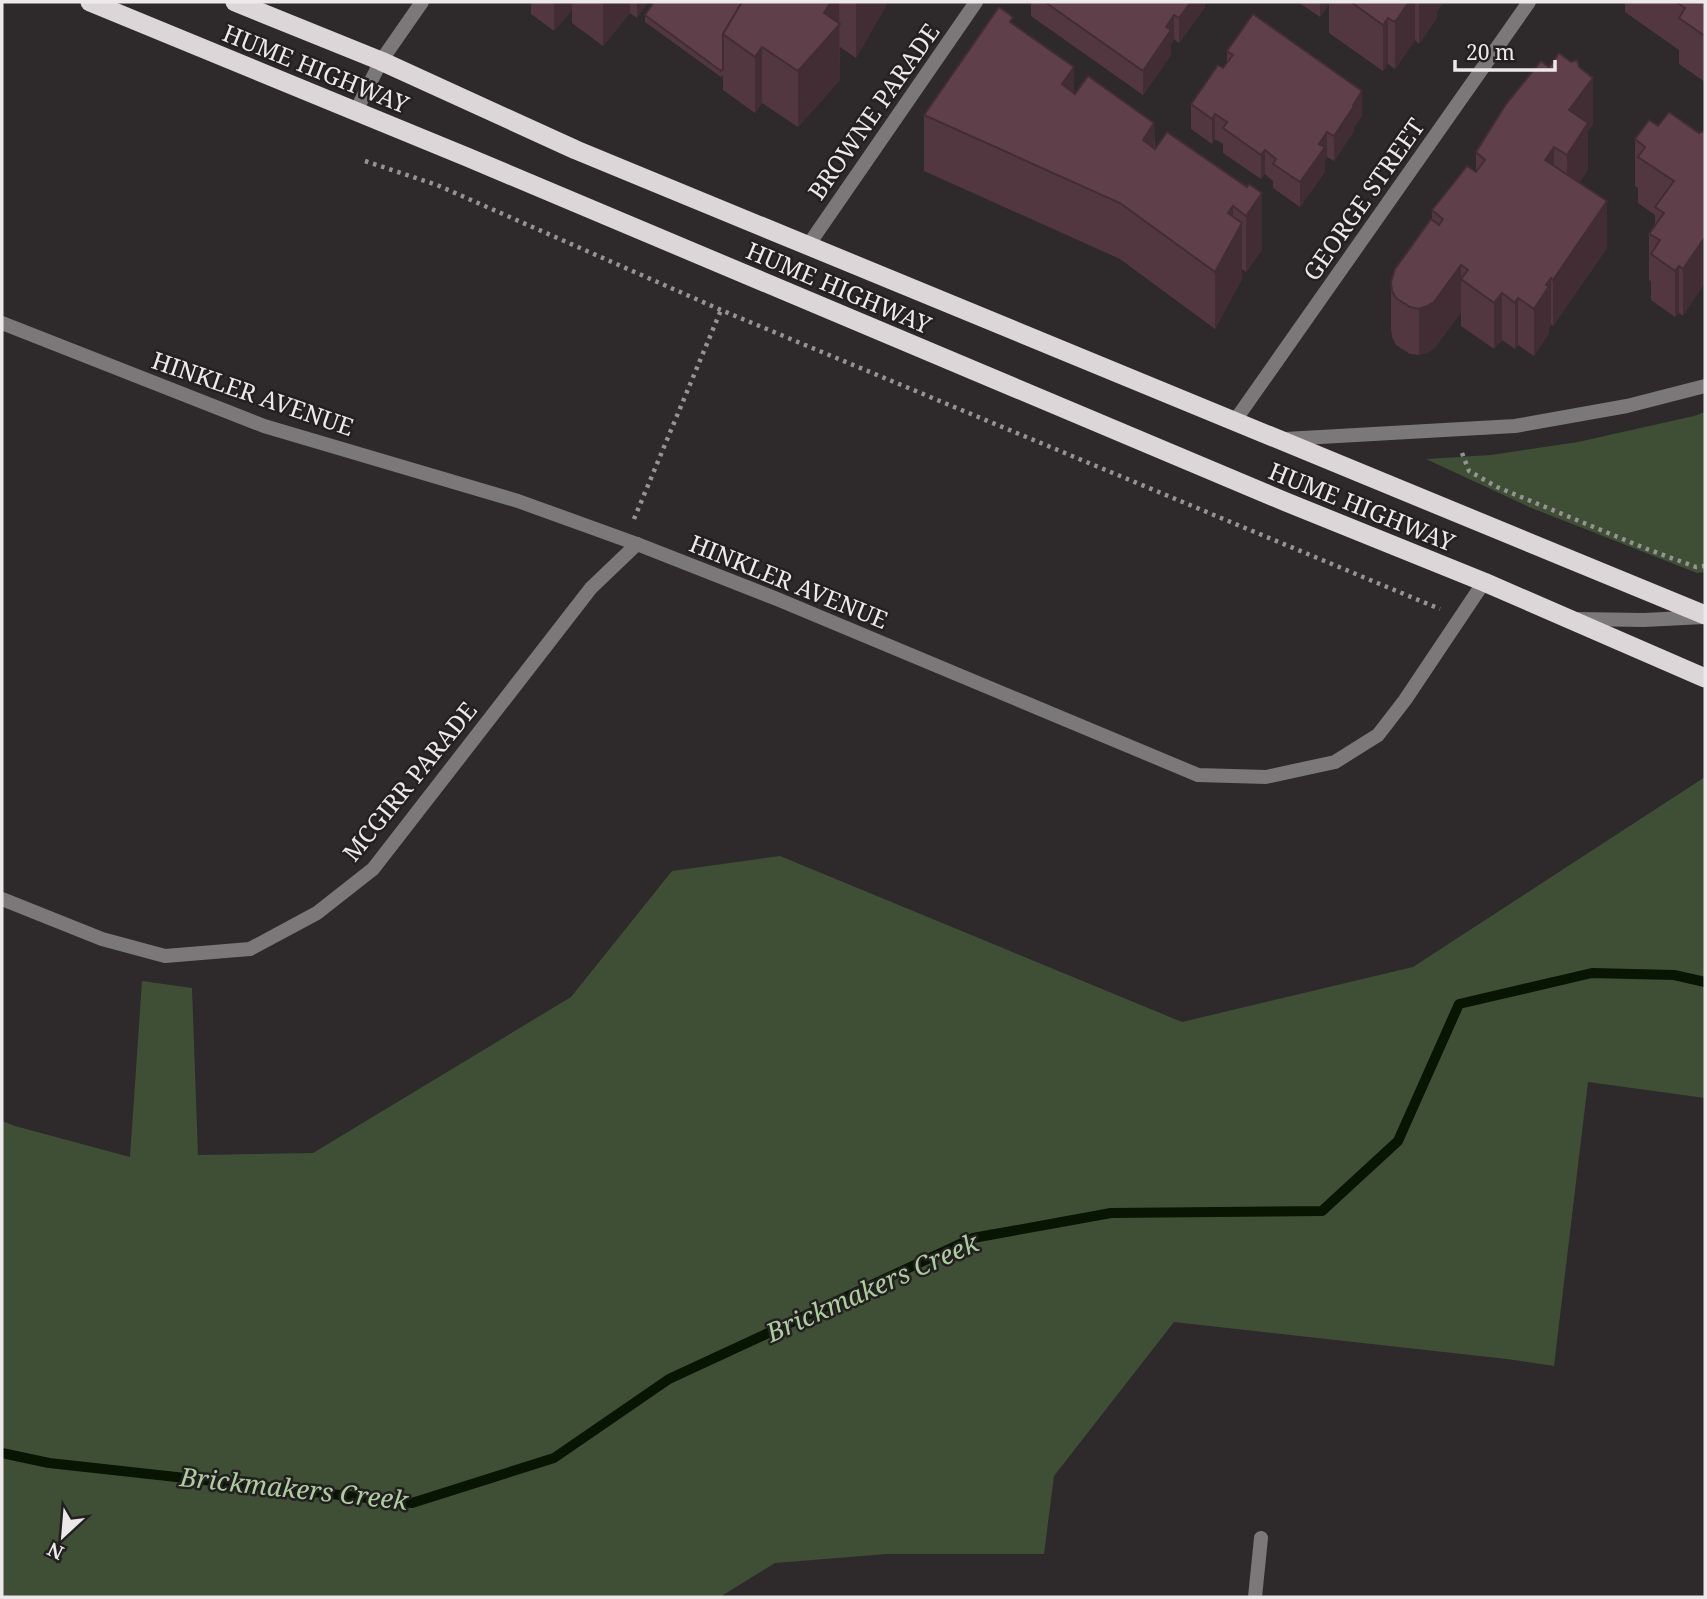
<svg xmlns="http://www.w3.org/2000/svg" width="1707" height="1599" font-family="'Noto Serif',serif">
  <rect width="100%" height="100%" fill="#2e292b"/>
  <g fill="#3e4f36">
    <path d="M 1705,412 L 1705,572 L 1697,573 L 1529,507 L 1426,459 L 1491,455 L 1578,442 L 1694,416 Z"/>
    <path d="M 1705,777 L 1705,1098 L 1588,1082 L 1554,1366 L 1507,1359 L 1174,1322 L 1054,1476 L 1044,1554 L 887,1554 L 775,1563 L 720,1597 L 2,1597 L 2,1121 L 15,1126 L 130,1157 L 142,981 L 192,988 L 198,1155 L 313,1153 L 571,997 L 672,871 L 780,856 L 1182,1022 L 1413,967 Z"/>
  </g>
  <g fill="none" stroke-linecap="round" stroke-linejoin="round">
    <path stroke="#071502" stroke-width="10" d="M 2,1453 L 49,1463 L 412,1503 L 554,1458 L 669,1379 L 973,1238 L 1111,1213 L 1322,1211 L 1398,1141 L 1459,1004 L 1592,973 L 1674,975 L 1705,982"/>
    <g stroke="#979294" stroke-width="4.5" stroke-dasharray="3.5 5" stroke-linecap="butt">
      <path d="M 365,161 L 437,185 L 721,310 L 1440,609"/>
      <path d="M 1462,453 L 1469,471 L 1497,487 L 1647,549 L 1696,567 L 1705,566"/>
      <path d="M 634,519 L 721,310"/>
    </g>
    <g stroke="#7b7879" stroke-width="14">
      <path d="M 807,247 L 976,2"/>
      <path d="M 2,323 L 264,426 L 518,501 L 637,544 L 777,599 L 1198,775 L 1266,777 L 1335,762 L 1378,735 L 1405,700 L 1484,582"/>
      <path d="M 1234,422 L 1529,2"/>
      <path d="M 1285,439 L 1515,426 L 1627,406 L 1705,386"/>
      <path d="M 1577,619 L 1644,620 L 1704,617"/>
      <path d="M 2,899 L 102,939 L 165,956 L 250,949 L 317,913 L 373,869 L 591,588 L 637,544"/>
      <path d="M 1255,1597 L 1261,1538"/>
    </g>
    <path stroke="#7b7879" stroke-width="14" d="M 356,111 L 381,61 L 422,2"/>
    <g stroke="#dcd6d8" stroke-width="19">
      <path d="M 90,2 L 467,157 L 1286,502 L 1484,582 L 1705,678"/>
      <path d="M 235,2 L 381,61 L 576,150 L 1705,615"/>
    </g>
  </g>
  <g fill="#523740">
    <path d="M 531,2 L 648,2 L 637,18 L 630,13 L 603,46 L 572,23 L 572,10 L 554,31 L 531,14 Z"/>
    <path d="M 654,2 L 886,2 L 886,6 L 856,58 L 840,47 L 840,80 L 798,127 L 762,103 L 755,113 L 723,90 L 723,75 L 721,77 L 645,22 L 645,15 Z"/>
    <path d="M 1031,2 L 1205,2 L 1205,7 L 1179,43 L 1174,39 L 1171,44 L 1171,55 L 1143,95 L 1031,16 Z"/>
    <path d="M 1298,2 L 1444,2 L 1437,11 L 1437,18 L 1419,44 L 1415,40 L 1395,69 L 1388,64 L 1383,71 L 1329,33 L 1329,4 L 1320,17 Z"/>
    <path d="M 1625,2 L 1705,2 L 1705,82 L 1679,64 L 1679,50 L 1625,12 Z"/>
    <path d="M 1013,24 L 1074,94 L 1154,123 L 1155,149 L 1247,187 L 1262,250 L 1246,272 L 1242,269 L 1242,279 L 1215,329 L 1120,259 L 924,171 L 924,115 Z"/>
    <path d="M 1227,51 L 1362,116 L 1354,127 L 1354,131 L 1334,161 L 1327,157 L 1325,161 L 1325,172 L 1300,207 L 1273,188 L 1273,181 L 1265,174 L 1261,179 L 1223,153 L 1223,144 L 1215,139 L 1212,144 L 1191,129 L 1191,104 L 1227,63 Z"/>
    <path d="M 1593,124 L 1588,131 L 1588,170 L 1579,183 L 1607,248 L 1553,326 L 1551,324 L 1549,328 L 1549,333 L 1534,356 L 1518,345 L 1515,349 L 1502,340 L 1494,349 L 1461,326 L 1461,312 L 1434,349 L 1427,353 L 1419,355 L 1410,354 L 1396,345 L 1392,337 L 1391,329 L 1391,282 L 1432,220 L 1432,210 L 1476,171 L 1476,152 Z"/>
    <path d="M 1658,126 L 1699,133 L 1683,316 L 1679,313 L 1675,317 L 1651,300 L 1651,281 L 1649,280 L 1649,234 L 1655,225 L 1655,215 L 1638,203 L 1638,188 L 1635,186 L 1635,139 Z"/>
  </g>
  <g fill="#422d34">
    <path d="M 554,2 L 572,2 L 572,10 L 554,31 Z"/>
    <path d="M 603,2 L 630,2 L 630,13 L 603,46 Z"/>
    <path d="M 637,2 L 648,2 L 637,18 Z"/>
    <path d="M 831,2 L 839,2 L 840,80 L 798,127 L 798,71 L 824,13 Z"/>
    <path d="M 856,2 L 886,2 L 886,6 L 856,58 Z"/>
    <path d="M 1191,2 L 1205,2 L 1205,7 L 1179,43 L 1179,18 Z"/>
    <path d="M 1320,2 L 1329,2 L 1329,4 L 1320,17 Z"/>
    <path d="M 1409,2 L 1415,2 L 1415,40 L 1395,69 L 1395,22 Z"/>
    <path d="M 1419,2 L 1444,2 L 1437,11 L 1437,18 L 1419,44 Z"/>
    <path d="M 1174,15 L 1174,39 L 1171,44 L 1171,55 L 1143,95 L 1143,71 L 1166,27 Z"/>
    <path d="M 1388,18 L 1388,64 L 1383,71 L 1383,25 Z"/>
    <path d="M 762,47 L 762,103 L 755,113 L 755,57 Z"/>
    <path d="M 1074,67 L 1074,123 L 1062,84 Z"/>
    <path d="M 1593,78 L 1593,124 L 1588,131 L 1588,170 L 1567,201 L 1567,155 L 1569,110 Z"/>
    <path d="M 1362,91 L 1362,116 L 1354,127 L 1354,131 L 1334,161 L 1334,136 Z"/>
    <path d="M 1215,114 L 1215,139 L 1212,144 L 1212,119 Z"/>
    <path d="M 1154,123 L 1154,179 L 1143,140 Z"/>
    <path d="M 1327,132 L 1327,157 L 1325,161 L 1325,172 L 1300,207 L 1300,182 L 1319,144 Z"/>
    <path d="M 1554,147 L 1554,194 L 1545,160 Z"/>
    <path d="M 1265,150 L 1265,174 L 1261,179 L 1261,155 Z"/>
    <path d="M 1262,193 L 1262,250 L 1246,272 L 1246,216 Z"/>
    <path d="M 1607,201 L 1607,248 L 1553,326 L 1553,280 Z"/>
    <path d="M 1233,206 L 1233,240 L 1242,223 L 1242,279 L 1215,329 L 1215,272 L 1228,213 Z"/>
    <path d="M 1705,237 L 1705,283 L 1683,316 L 1683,269 Z"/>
    <path d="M 1461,265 L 1461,312 L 1434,349 L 1427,353 L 1419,355 L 1419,309 Z"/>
    <path d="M 1679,266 L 1679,313 L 1675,317 L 1675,271 Z"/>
    <path d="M 1551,278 L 1551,324 L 1549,328 L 1549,333 L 1534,356 L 1534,309 Z"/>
    <path d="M 1502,293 L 1502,340 L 1494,349 L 1494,303 Z"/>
    <path d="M 1518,298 L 1518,345 L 1515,349 L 1515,303 Z"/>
  </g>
  <g fill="#5f404a" stroke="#422d34" stroke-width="2">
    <path d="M 654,2 L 742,2 L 723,34 L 723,69 L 721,71 L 645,15 Z"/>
    <path d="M 742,2 L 831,2 L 824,13 L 840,24 L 798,71 L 762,47 L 755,57 L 723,34 Z"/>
    <path d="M 1045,2 L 1191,2 L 1179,18 L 1174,15 L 1166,27 L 1171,30 L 1143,71 Z"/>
    <path d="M 1351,2 L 1409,2 L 1395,22 L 1388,18 L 1383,25 Z"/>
    <path d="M 1676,2 L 1705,2 L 1705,36 L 1679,18 L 1685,8 Z"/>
    <path d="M 999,7 L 1013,17 L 1010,22 L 1074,67 L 1062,84 L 1075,94 L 1088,76 L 1154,123 L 1143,140 L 1155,149 L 1167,132 L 1247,187 L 1249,184 L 1262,193 L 1246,216 L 1233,206 L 1228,213 L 1242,223 L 1215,272 L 1120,203 L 924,115 Z"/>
    <path d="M 1253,14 L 1362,91 L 1353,105 L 1354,106 L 1334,136 L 1327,132 L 1319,144 L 1325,147 L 1300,182 L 1273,164 L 1276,159 L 1265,150 L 1261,155 L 1223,128 L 1227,122 L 1215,114 L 1212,119 L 1191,104 L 1218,65 L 1223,68 L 1233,55 L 1227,51 Z"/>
    <path d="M 1559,53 L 1571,62 L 1577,60 L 1579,67 L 1593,78 L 1569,110 L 1588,123 L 1567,155 L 1554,147 L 1545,160 L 1607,201 L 1553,280 L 1551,278 L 1546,285 L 1549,286 L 1534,309 L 1518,298 L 1515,303 L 1502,293 L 1494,303 L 1461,279 L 1468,270 L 1461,265 L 1434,302 L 1427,306 L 1419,309 L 1410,307 L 1396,298 L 1392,291 L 1391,282 L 1395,269 L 1431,219 L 1439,225 L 1443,219 L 1432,210 L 1467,166 L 1476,172 L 1485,160 L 1476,152 L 1506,104 L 1541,61 L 1549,67 Z"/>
    <path d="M 1669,112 L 1699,133 L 1704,131 L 1705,133 L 1705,237 L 1683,269 L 1679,266 L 1675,271 L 1651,254 L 1660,240 L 1649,234 L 1664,213 L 1655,207 L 1674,181 L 1638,157 L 1645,147 L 1635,139 L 1649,120 L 1658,126 Z"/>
  </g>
  <g text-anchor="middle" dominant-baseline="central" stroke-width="5" stroke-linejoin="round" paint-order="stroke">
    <g font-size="24" fill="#ede9ea" stroke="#242021">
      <text transform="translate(316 68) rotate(22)">HUME HIGHWAY</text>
      <text transform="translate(873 111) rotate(-55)">BROWNE PARADE</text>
      <text transform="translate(1363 199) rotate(-55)">GEORGE STREET</text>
      <text transform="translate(839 287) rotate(23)">HUME HIGHWAY</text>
      <text transform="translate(253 393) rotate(19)">HINKLER AVENUE</text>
      <text transform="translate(1362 506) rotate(22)">HUME HIGHWAY</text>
      <text transform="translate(789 581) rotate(22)">HINKLER AVENUE</text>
      <text transform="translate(409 781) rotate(-51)">MCGIRR PARADE</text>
    </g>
    <g font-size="26" font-style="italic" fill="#acce9e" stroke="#242021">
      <text transform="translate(872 1287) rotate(-24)">Brickmakers Creek</text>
      <text transform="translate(294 1488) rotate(6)">Brickmakers Creek</text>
    </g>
  </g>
  <rect width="1707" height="1599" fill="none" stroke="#ede9ea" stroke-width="7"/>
  <g transform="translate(63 1536) rotate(206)" stroke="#242021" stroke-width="5" paint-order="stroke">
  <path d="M0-5L12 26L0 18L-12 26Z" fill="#ede9ea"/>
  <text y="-10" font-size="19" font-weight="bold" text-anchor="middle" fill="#ede9ea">N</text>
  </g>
  <path d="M1455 60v10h100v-10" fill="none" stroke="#ede9ea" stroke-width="3.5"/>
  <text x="1466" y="60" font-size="21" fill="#ede9ea" stroke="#242021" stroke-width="5" paint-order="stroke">20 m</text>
</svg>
